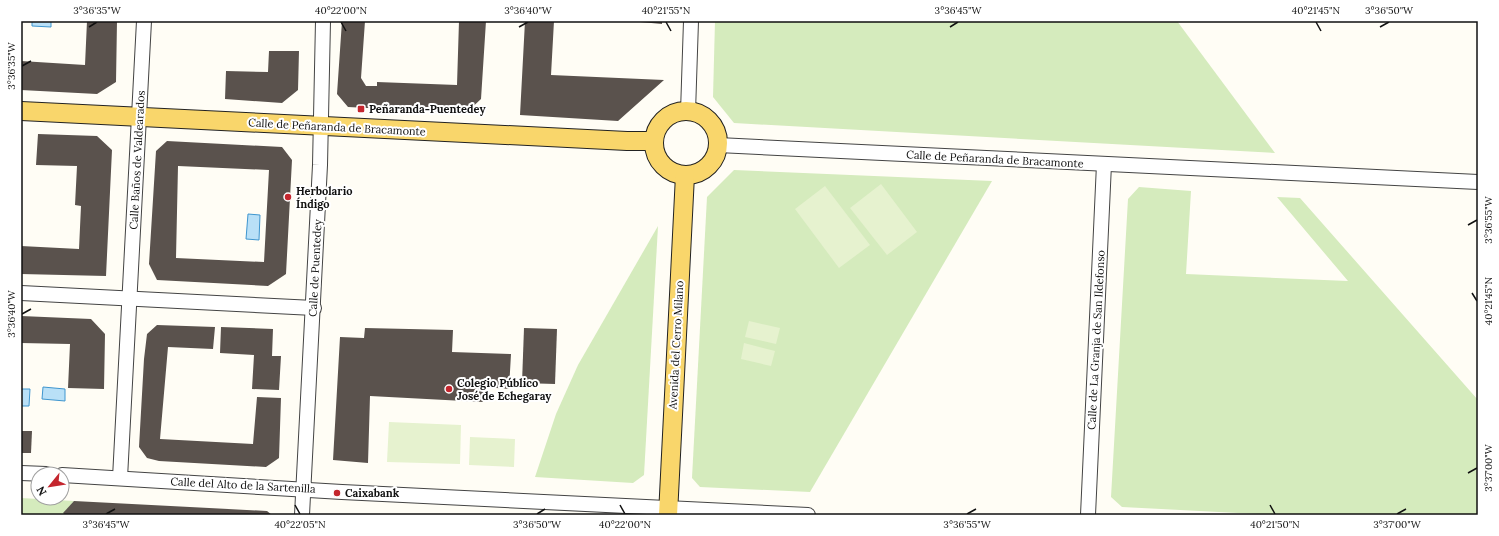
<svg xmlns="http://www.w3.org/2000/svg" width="1499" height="536" font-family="Lora,serif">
  <rect width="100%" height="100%" fill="#fffdf5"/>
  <g fill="#d5ebbd">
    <path d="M 715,21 L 1177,21 L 1275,153 L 734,123 L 713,97 Z"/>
    <path d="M 734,170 L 992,181 L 810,492 L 700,487 L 692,478 L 707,197 Z"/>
    <path d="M 1139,187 L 1191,191 L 1186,274 L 1348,281 L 1277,197 L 1300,198 L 1478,400 L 1478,515 L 1279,515 L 1122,507 L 1111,497 L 1128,199 Z"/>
    <path d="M 658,226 L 644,475 L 633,483 L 535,477 L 556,414 L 578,365 Z"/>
    <path d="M 21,498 L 74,501 L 64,513 L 65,515 L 21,515 Z"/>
  </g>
  <g fill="#e6f2cf">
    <path d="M 881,184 L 917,232 L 887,255 L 850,208 Z"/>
    <path d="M 825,186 L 870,245 L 839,268 L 795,209 Z"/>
    <path d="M 749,321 L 780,328 L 776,344 L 745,337 Z"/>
    <path d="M 744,343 L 775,351 L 771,366 L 741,359 Z"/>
    <path d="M 389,422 L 461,425 L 460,464 L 387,462 Z"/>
    <path d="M 470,437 L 515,439 L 514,467 L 469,465 Z"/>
  </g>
  <g fill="#b9e0f7" stroke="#3f96cf">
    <path d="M 32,21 L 51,21 L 51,27 L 32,26 Z"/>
    <path d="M 248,214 L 260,215 L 259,240 L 246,239 Z"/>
    <path d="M 43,387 L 65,389 L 65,401 L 42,399 Z"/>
    <path d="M 21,389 L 30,389 L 29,406 L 21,406 Z"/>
  </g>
  <g fill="#5a524d" fill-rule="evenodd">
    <path d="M 87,21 L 117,21 L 116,82 L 97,94 L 21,90 L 21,61 L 85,65 Z"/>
    <path d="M 342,21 L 365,21 L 361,78 L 366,86 L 377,86 L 377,82 L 457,85 L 459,21 L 486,21 L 481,99 L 466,113 L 348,107 L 337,94 Z"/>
    <path d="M 525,21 L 554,21 L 551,75 L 664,80 L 618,121 L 520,115 Z"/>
    <path d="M 630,21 L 662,21 L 662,24 Z"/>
    <path d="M 269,51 L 299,51 L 298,90 L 282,103 L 225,99 L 226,71 L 268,72 Z"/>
    <path d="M 38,134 L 97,136 L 112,150 L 106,276 L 21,274 L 21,246 L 79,249 L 81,206 L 75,205 L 77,166 L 36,165 Z"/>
    <path d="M 167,141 L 282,147 L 292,160 L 286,274 L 268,286 L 157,280 L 149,264 L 156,151 ZM 178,166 L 269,170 L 264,262 L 176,258 Z"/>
    <path d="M 21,316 L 91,319 L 105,334 L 104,389 L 68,388 L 70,344 L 21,343 Z"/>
    <path d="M 157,325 L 215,327 L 213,349 L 168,347 L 160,439 L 253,444 L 257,397 L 281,398 L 279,458 L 266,467 L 159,461 L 147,458 L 139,447 L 144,359 L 147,334 Z"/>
    <path d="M 221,327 L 273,329 L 272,356 L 281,356 L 279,390 L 252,389 L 254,355 L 220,353 Z"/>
    <path d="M 365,328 L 453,330 L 452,352 L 511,354 L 509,389 L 484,387 L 483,402 L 370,396 L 368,463 L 333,460 L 340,337 L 364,338 Z"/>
    <path d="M 524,328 L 557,329 L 555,384 L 522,383 Z"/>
    <path d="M 21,431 L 32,431 L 31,453 L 21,453 Z"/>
    <path d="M 74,501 L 267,511 L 272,515 L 65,515 L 63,513 Z"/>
  </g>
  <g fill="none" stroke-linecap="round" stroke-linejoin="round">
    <g stroke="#444" stroke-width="16">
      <g id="minor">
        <path d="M 688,112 L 691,21"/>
        <path d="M 718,145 L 1478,182"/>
        <path d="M 21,293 L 314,308"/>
        <path d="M 21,473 L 46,474"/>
        <path d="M 62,475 L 342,492 L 808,515"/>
        <path d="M 120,478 L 144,21"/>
        <path d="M 302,515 L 320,165 L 323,21"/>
        <path d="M 1088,515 L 1104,164"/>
      </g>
    </g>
    <g stroke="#222" stroke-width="20">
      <g id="major">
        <path d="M 21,111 L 627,141 L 654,141"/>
        <circle cx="686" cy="143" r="32"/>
        <path d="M 668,515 L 685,175"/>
      </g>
    </g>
    <use href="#minor" stroke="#fff" stroke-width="14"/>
    <use href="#major" stroke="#f9d66b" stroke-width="18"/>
  </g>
  <path fill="none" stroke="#111" stroke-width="1.5" d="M 341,22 L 346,31M 666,22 L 671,31M 1316,22 L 1321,31M 89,27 L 97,22M 519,27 L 528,22M 950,27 L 958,22M 1380,27 L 1389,22M 22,66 L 31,61M 1468,225 L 1477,220M 1472,293 L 1477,301M 22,314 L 31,309M 1468,473 L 1477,468M 295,505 L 300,514M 620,505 L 625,514M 1270,505 L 1275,514M 106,514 L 115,509M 537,514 L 545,509M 967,514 L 976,509M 1397,514 L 1406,509"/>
  <g fill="#c4262e" stroke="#fff" stroke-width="1.5">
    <rect x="357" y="105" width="8" height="8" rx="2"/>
    <circle cx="288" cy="197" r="4"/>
    <circle cx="449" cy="389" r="4"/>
    <circle cx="337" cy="493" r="4"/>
  </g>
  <g text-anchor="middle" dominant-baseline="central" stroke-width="4" stroke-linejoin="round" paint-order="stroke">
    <g font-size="11" font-weight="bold" fill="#111" stroke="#fff" text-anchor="start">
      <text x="369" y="109">Peñaranda-Puentedey</text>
      <text x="296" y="191">Herbolario<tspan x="296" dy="13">Índigo</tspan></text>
      <text x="457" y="383">Colegio Público<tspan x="457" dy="13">José de Echegaray</tspan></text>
      <text x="345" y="493">Caixabank</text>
    </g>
    <g font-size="11" fill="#111" stroke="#fff">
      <text transform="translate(337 127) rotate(3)">Calle de Peñaranda de Bracamonte</text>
      <text transform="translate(995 159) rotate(3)">Calle de Peñaranda de Bracamonte</text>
      <text transform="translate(137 160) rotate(-87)">Calle Baños de Valdearados</text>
      <text transform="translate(315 268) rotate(-87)">Calle de Puentedey</text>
      <text transform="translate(1096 340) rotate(-87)">Calle de La Granja de San Ildefonso</text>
      <text transform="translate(676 345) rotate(-87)">Avenida del Cerro Milano</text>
      <text transform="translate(243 485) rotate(3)">Calle del Alto de la Sartenilla</text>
    </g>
  </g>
  <rect width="1499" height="536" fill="none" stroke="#ffffff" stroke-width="44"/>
  <g transform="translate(50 486) rotate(240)"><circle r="19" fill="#ffffff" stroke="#a0a0a0"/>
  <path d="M0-3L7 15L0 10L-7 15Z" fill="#c4262e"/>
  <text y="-6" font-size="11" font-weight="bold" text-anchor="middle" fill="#111111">N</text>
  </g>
  <rect x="22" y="22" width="1455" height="492" fill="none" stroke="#111" stroke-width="1.5"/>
  <g font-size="10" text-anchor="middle" fill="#111">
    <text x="97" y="14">3°36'35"W</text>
    <text x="341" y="14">40°22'00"N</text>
    <text x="528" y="14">3°36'40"W</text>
    <text x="666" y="14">40°21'55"N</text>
    <text x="958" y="14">3°36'45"W</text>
    <text x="1316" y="14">40°21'45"N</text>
    <text x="1389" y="14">3°36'50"W</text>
    <text transform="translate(11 66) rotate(-90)" y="4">3°36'35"W</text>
    <text transform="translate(1488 220) rotate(-90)" y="4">3°36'55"W</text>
    <text transform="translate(1488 301) rotate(-90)" y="4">40°21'45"N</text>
    <text transform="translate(11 314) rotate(-90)" y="4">3°36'40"W</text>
    <text transform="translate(1488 468) rotate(-90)" y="4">3°37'00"W</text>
    <text x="106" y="528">3°36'45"W</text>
    <text x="300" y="528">40°22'05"N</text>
    <text x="537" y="528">3°36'50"W</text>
    <text x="625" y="528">40°22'00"N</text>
    <text x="967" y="528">3°36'55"W</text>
    <text x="1275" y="528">40°21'50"N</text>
    <text x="1397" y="528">3°37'00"W</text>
  </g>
</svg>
